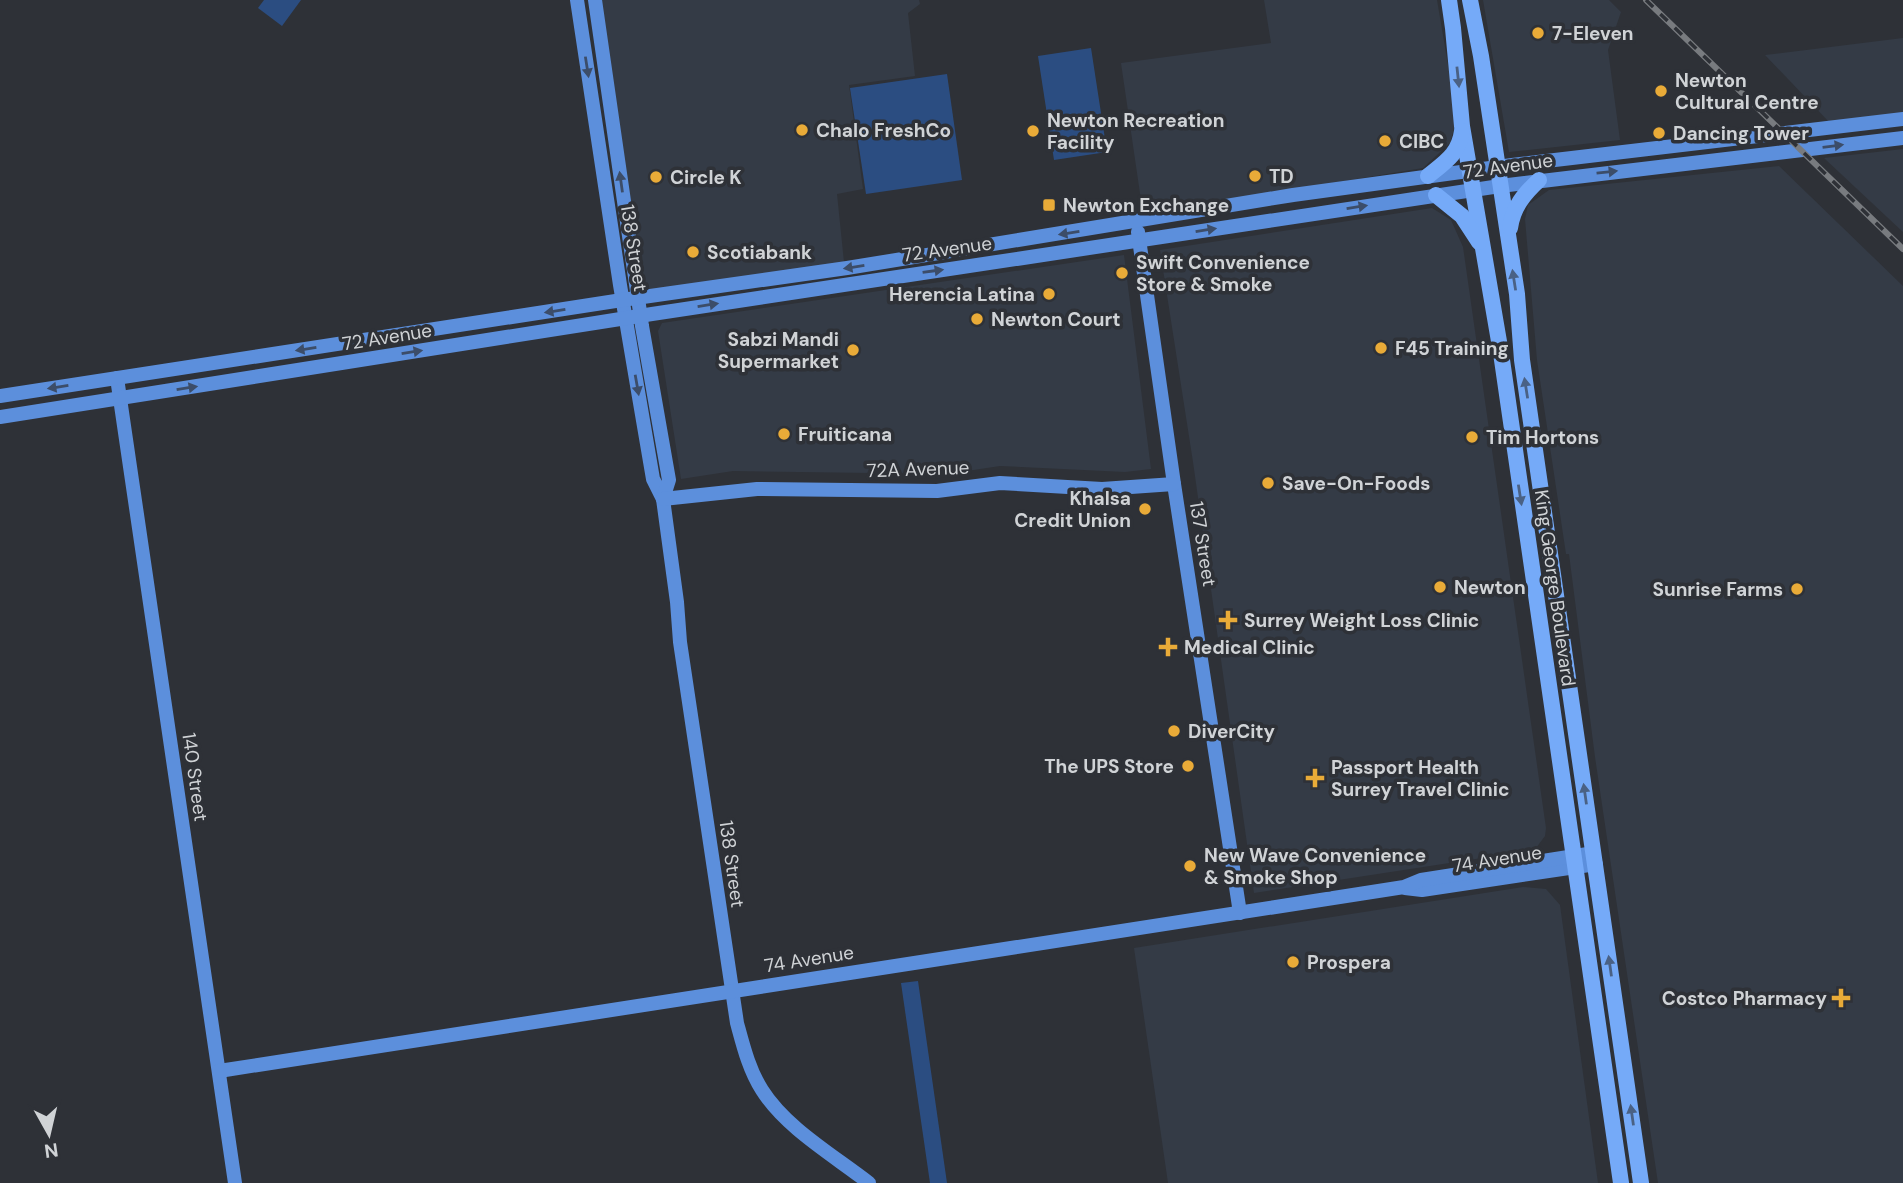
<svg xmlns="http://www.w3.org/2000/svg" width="1903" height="1183" font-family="'DM Sans',sans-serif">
  <rect width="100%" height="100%" fill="#2e3137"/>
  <g fill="#343b46">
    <path d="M 597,0 L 919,0 L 920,4 L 908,13 L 915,76 L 849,85 L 863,189 L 837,194 L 844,262 L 643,295 Z"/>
    <path d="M 1264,0 L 1437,0 L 1457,118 L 1450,143 L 1423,168 L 1143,214 L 1121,63 L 1271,43 Z"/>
    <path d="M 1483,0 L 1609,0 L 1621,12 L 1608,50 L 1620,140 L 1509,152 Z"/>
    <path d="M 1903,38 L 1903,115 L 1830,123 L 1765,55 Z"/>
    <path d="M 1903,149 L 1903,232 L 1824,158 Z"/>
    <path d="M 1779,166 L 1903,286 L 1903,1183 L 1658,1183 L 1595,757 L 1569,554 L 1566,554 L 1537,360 L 1525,219 L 1528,205 L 1549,190 Z"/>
    <path d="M 1432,208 L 1451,220 L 1463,247 L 1546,828 L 1545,836 L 1536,848 L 1528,851 L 1254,893 L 1193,462 L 1160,250 Z"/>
    <path d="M 1124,255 L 1151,469 L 1125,472 L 1000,466 L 947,474 L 733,471 L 681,479 L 658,331 L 662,323 Z"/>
    <path d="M 1523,887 L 1546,889 L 1560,905 L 1598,1183 L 1168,1183 L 1134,948 Z"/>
  </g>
  <g fill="#2b4d81">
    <path d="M 264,0 L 301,0 L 282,26 L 258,8 Z"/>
    <path d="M 1091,48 L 1107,152 L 1054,160 L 1038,56 Z"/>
    <path d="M 947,74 L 962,180 L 866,194 L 850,88 Z"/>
    <path d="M 918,981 L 947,1183 L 930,1183 L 901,983 Z"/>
  </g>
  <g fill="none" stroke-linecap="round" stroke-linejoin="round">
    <g stroke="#5c8fdc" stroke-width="14">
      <path d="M 577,0 L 620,285 L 639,397 L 653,479 L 663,499 L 677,602 L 680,642 L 737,1023 C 743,1045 749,1070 762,1090 C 786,1128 833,1155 869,1183"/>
      <path d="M 595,0 L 642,326 L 669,480 L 663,499"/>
      <path d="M 1138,232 L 1174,484 L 1240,913"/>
      <path d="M 117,378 L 235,1183"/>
      <path d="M 0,396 L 622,300 L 847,268 L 1293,195 L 1512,165 L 1903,119"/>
      <path d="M 0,417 L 652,314 L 1500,186 L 1903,138"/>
      <path d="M 663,499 L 757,489 L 937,491 L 1000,483 L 1102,489 L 1174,484"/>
      <path d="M 1405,888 L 1422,890 L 1596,864"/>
      <path d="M 219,1071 L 1404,887 L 1421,880 L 1594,853"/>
    </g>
    <g stroke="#75aaf8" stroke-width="16">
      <path d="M 1449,0 L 1453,28 L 1462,126 L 1501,353 L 1621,1183"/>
      <path d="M 1470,0 L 1481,56 L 1517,294 L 1522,360 L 1641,1183"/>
      <path d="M 1428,176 C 1445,162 1459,154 1462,131"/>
      <path d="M 1436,195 L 1462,216 L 1479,242"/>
      <path d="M 1510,228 C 1513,207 1524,194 1539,180"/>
    </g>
    <g stroke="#787b7f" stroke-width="6">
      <path id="rail" d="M 1646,0 L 1903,249"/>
    </g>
    <use href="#rail" stroke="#2e3137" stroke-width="3.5" stroke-dasharray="10" stroke-linecap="butt"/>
  </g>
  <defs><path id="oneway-solid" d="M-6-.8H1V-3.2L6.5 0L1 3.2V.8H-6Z" transform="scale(1.75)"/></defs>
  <g fill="#3c4d69">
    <use href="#oneway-solid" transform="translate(587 67) rotate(81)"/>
    <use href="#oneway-solid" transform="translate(1833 146) rotate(-7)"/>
    <use href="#oneway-solid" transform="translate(1607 172) rotate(-6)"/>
    <use href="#oneway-solid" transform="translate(621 182) rotate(-98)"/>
    <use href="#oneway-solid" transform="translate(1357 207) rotate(-9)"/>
    <use href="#oneway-solid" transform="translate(1206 230) rotate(-9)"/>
    <use href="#oneway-solid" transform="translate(1069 233) rotate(171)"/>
    <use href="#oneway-solid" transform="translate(854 267) rotate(171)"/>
    <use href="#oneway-solid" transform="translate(933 271) rotate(-8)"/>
    <use href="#oneway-solid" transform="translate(708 305) rotate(-9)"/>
    <use href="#oneway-solid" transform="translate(555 311) rotate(171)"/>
    <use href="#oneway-solid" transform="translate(306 349) rotate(171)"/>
    <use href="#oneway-solid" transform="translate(412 352) rotate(-9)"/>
    <use href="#oneway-solid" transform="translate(637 385) rotate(80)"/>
    <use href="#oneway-solid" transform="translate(58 387) rotate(171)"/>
    <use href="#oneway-solid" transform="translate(187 388) rotate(-9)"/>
  </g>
  <g fill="#4a6184">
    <use href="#oneway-solid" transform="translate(1458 77) rotate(84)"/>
    <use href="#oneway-solid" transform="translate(1514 280) rotate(-99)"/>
    <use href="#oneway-solid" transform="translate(1526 388) rotate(-99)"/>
    <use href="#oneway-solid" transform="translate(1520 495) rotate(81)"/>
    <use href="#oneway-solid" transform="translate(1585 794) rotate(-98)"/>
    <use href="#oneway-solid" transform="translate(1610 966) rotate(-98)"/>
    <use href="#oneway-solid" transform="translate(1632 1115) rotate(-98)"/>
  </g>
  <g fill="#e9ab38" stroke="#2e3137" stroke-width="2.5">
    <circle cx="1538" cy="33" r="7"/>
    <circle cx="1661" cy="91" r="7"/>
    <circle cx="802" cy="130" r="7"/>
    <circle cx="1033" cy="131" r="7"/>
    <circle cx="1659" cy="133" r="7"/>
    <circle cx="1385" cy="141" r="7"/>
    <circle cx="1255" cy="176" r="7"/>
    <circle cx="656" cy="177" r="7"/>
    <rect x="1042" y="198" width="14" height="14" rx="3.5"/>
    <circle cx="693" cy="252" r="7"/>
    <circle cx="1122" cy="273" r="7"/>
    <circle cx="1049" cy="294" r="7"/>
    <circle cx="977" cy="319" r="7"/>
    <circle cx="1381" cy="348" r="7"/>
    <circle cx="853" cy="350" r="7"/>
    <circle cx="784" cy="434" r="7"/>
    <circle cx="1472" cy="437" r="7"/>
    <circle cx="1268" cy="483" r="7"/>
    <circle cx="1145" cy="509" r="7"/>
    <circle cx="1440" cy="587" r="7"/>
    <circle cx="1797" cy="589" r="7"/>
    <path d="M1224.5 609.5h7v7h7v7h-7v7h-7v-7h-7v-7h7z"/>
    <path d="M1164.5 636.5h7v7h7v7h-7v7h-7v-7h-7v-7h7z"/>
    <circle cx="1174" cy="731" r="7"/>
    <circle cx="1188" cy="766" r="7"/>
    <path d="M1311.5 767.5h7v7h7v7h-7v7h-7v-7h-7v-7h7z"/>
    <circle cx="1190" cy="866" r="7"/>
    <circle cx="1293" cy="962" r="7"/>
    <path d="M1837.5 987.5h7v7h7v7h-7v7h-7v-7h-7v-7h7z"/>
  </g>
  <g text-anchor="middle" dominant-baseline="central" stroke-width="7" stroke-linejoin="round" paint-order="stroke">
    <g font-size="19" font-weight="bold" fill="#d0d3d6" stroke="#2e3137" text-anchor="start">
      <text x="1552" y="33">7-Eleven</text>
      <text x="1675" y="80">Newton<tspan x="1675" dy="22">Cultural Centre</tspan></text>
      <text x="1047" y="120">Newton Recreation<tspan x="1047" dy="22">Facility</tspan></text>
      <text x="816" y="130">Chalo FreshCo</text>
      <text x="1673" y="133">Dancing Tower</text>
      <text x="1399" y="141">CIBC</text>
      <text x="1269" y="176">TD</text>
      <text x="670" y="177">Circle K</text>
      <text x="1063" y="205">Newton Exchange</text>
      <text x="707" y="252">Scotiabank</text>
      <text x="1136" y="262">Swift Convenience<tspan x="1136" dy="22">Store &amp; Smoke</tspan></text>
      <text x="1035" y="294" text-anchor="end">Herencia Latina</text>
      <text x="991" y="319">Newton Court</text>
      <text x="839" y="339" text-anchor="end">Sabzi Mandi<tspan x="839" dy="22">Supermarket</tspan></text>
      <text x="1395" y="348">F45 Training</text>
      <text x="798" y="434">Fruiticana</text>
      <text x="1486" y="437">Tim Hortons</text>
      <text x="1282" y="483">Save-On-Foods</text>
      <text x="1131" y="498" text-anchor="end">Khalsa<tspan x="1131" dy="22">Credit Union</tspan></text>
      <text x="1454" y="587">Newton</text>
      <text x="1783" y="589" text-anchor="end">Sunrise Farms</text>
      <text x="1244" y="620">Surrey Weight Loss Clinic</text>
      <text x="1184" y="647">Medical Clinic</text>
      <text x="1188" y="731">DiverCity</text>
      <text x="1174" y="766" text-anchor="end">The UPS Store</text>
      <text x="1331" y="767">Passport Health<tspan x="1331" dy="22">Surrey Travel Clinic</tspan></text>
      <text x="1204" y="855">New Wave Convenience<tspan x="1204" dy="22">&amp; Smoke Shop</tspan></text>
      <text x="1307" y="962">Prospera</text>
      <text x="1827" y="998" text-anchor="end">Costco Pharmacy</text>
    </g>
    <g font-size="19" fill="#d0d3d6" stroke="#2e3137">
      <text transform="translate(1508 166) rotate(-8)">72 Avenue</text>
      <text transform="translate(634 248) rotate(81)">138 Street</text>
      <text transform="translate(947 249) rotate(-8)">72 Avenue</text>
      <text transform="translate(387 337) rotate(-9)">72 Avenue</text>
      <text transform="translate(918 469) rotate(-2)">72A Avenue</text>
      <text transform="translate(1203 544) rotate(81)">137 Street</text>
      <text transform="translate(1555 588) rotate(82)">King George Boulevard</text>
      <text transform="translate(195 777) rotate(82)">140 Street</text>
      <text transform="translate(1497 859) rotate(-9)">74 Avenue</text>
      <text transform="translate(732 864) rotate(82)">138 Street</text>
      <text transform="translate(809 959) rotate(-9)">74 Avenue</text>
    </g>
  </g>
  <g transform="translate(49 1134) rotate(172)" stroke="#2e3137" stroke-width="5" paint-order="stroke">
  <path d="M0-5L12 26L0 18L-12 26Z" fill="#d0d3d6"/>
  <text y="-10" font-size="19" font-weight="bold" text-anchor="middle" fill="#d0d3d6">N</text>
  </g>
</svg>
